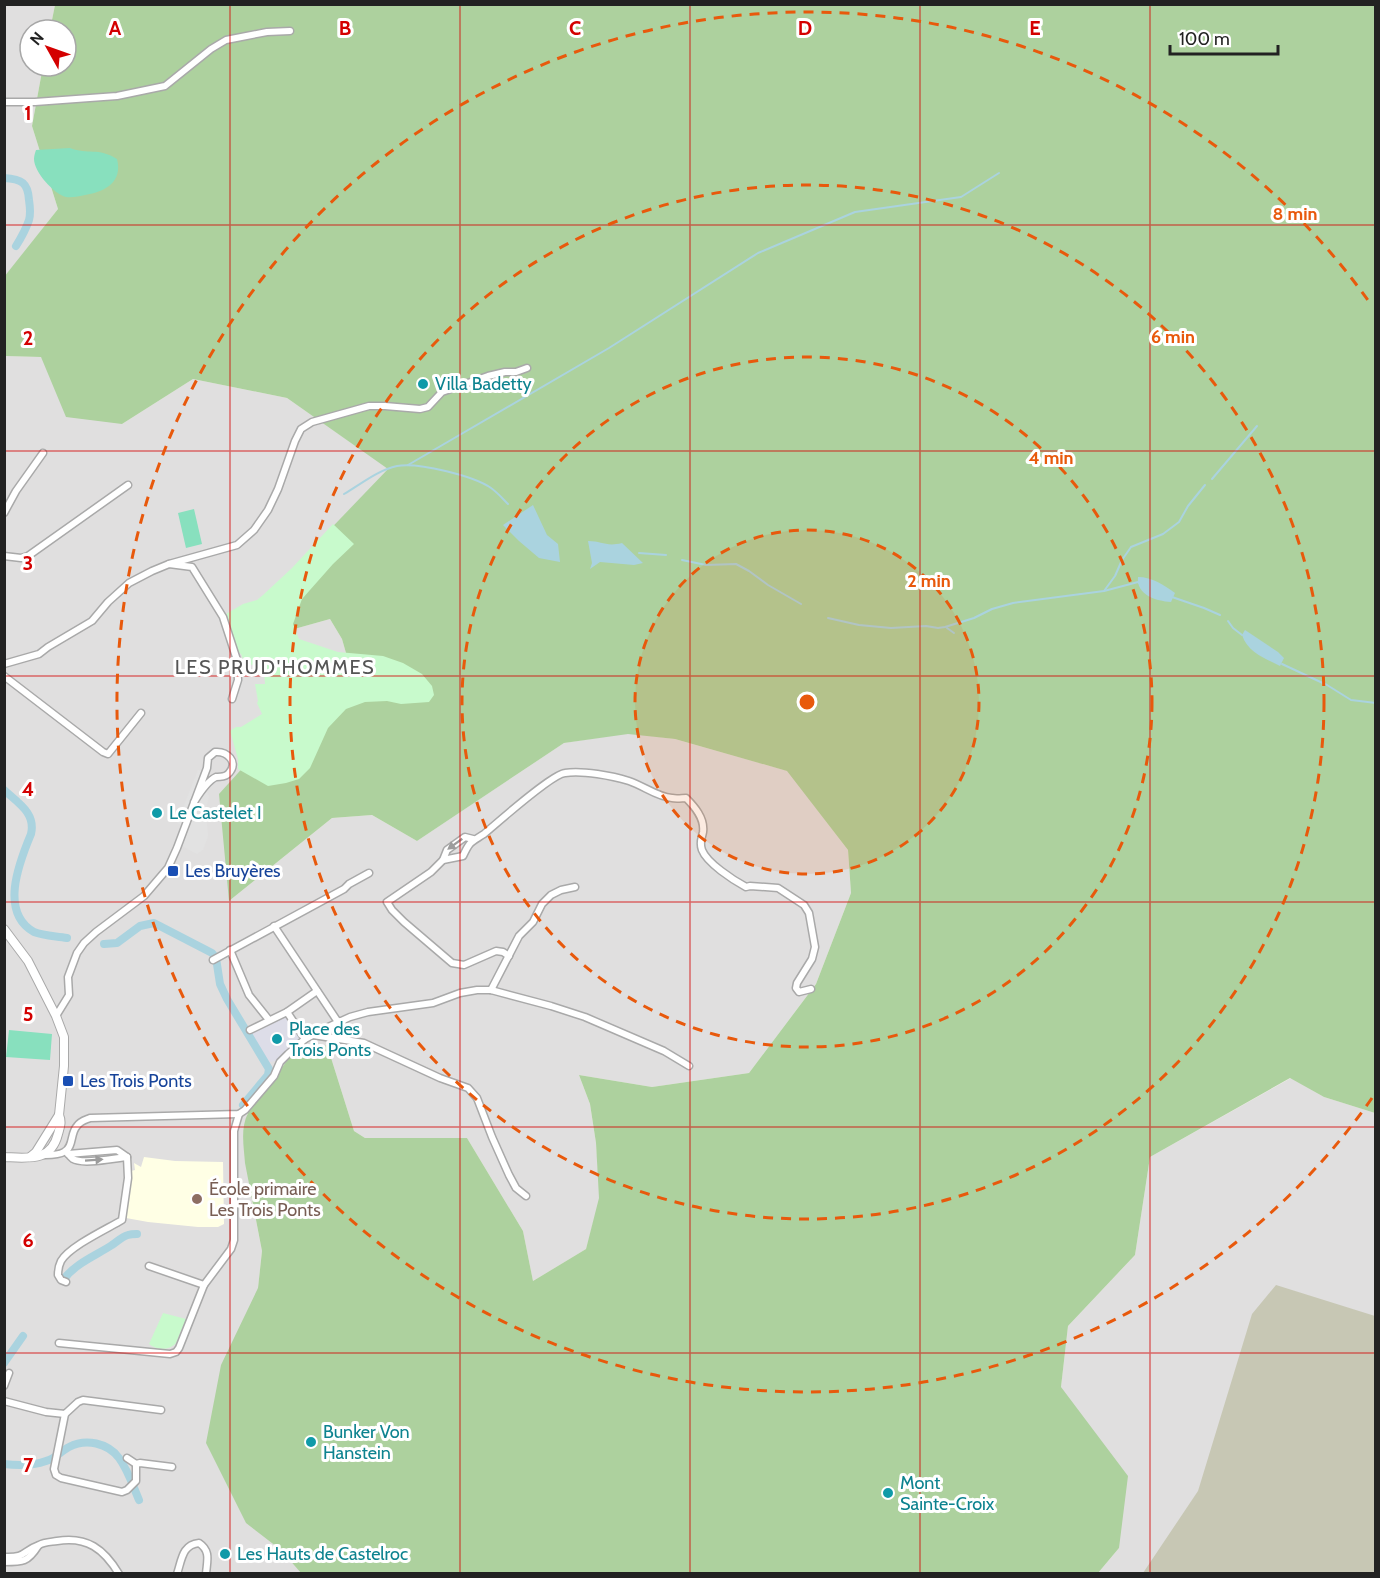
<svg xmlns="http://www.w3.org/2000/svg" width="1380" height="1578" font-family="Cabin,sans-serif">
  <rect width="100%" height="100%" fill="#f2efe9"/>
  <g fill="#e0dfdf">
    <path d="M 5,5 L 55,5 L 50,30 L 30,30 L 30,66 L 43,66 L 32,126 L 58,209 L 5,277 Z"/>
    <path d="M 5,356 L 41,357 L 122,424 L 193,379 L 287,398 L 389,469 L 315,545 L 280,633 L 330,619 L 342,639 L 350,667 L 229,901 L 332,818 L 372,815 L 417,841 L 564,743 L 628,733 L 675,739 L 788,771 L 848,850 L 851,893 L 816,984 L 749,1073 L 652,1087 L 579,1075 L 590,1104 L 596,1143 L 600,1198 L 586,1249 L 533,1281 L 523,1231 L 467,1138 L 365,1138 L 354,1131 L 327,1045 L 286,1062 L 273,1083 L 247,1113 L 249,1184 L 262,1251 L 258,1288 L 264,1524 L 301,1573 L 5,1573 Z"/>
    <path d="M 1291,1078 L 1324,1097 L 1375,1113 L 1375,1573 L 1098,1573 L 1119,1548 L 1061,1387 L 1068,1326 L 1135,1255 L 1150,1157 Z"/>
  </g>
  <path fill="#ffffe5" d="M 144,1157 L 175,1161 L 223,1162 L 224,1224 L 218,1227 L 198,1227 L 148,1222 L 126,1218 L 131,1171 L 135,1170 L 134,1163 L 141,1167 Z"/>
  <path fill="#c7c7b4" d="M 1276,1285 L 1375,1316 L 1375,1573 L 1143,1573 L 1198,1491 L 1252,1314 Z"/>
  <path fill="#add19e" d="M 55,5 L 1375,5 L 1375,1113 L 1324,1097 L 1290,1078 L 1150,1157 L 1135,1255 L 1068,1326 L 1061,1387 L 1128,1476 L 1119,1548 L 1098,1573 L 301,1573 L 281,1550 L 246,1523 L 206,1443 L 221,1365 L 258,1288 L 262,1251 L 245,1163 C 244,1147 240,1129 248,1113 C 251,1106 258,1101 263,1095 C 276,1078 286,1057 304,1044 L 310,1052 L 327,1045 L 354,1131 L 365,1138 L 467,1138 L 523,1231 L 533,1281 L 586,1249 L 599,1198 L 596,1143 L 590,1104 L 579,1075 L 652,1087 L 749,1073 L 816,984 L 851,893 L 848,850 L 787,771 L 675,739 L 628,734 L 564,743 L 417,841 L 372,815 L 332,818 L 229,901 L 219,794 L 276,731 L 350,667 L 342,639 L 330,619 L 280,633 L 315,545 L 388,469 L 287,398 L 193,379 L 122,424 L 66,417 L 41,357 L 5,356 L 4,277 L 58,209 L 32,126 L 43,66 L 66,66 L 66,30 L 50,30 Z"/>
  <g fill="#c8facc">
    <path d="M 333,524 L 354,544 L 333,564 L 302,599 L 293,624 L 299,639 L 338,652 L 383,656 L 403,663 L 422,674 L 432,686 L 434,695 L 429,702 L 401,704 L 387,701 L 365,702 L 346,709 L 328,728 L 310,768 L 299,779 L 286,783 L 268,786 L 238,769 L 238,759 L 230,731 L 236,727 L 241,727 L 262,714 L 257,703 L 258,701 L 255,684 L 265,684 L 264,672 L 256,673 L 254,665 L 245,664 L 241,654 L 235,649 L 227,620 L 228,617 L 226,614 L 243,604 L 257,600 L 263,595 L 292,568 Z"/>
    <path d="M 163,1313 L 186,1319 L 176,1343 C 169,1351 156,1350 149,1344 Z"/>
  </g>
  <g fill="#88e0be">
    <path d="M 70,148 C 88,155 98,147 117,159 C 123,182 105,192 85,195 C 80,196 72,198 66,197 C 54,194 34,172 34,159 C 34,156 35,153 36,150 Z"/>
    <path d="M 194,509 L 202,544 L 186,548 L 178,513 Z"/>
    <path d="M 9,1030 L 52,1034 L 50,1060 L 6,1057 Z"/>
  </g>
  <path fill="#e2e2e2" d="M 198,770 L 205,772 L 201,783 L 209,796 L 206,808 L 208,837 L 203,850 L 197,854 L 178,844 L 184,826 L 177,823 Z"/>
  <path fill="#dddde8" d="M 283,1015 L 286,1016 L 301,1038 L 278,1060 L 268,1063 L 249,1031 Z"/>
  <g fill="#aad3df">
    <path d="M 533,505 L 547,535 L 558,544 L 560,562 L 539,558 L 519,541 L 503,525 Z"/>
    <path d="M 588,541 C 602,541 606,547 622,543 L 643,563 L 634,565 L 600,562 L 590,569 L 592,563 Z"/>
    <path d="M 1138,577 C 1152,577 1164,585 1175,593 L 1171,602 C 1156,601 1136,595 1138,577 Z"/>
    <path d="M 1245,630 L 1278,652 L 1284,658 L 1280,666 C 1265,658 1248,653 1242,635 Z"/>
  </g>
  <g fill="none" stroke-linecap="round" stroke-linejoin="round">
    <g stroke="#aad3df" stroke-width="2">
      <path d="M 408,465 L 609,348 L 758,253 L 855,212 L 961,197 L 999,173"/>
      <path d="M 1212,479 L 1257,426"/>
      <path d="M 344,494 C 361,484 378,470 397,466 C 418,462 474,476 491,488 C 498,493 503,499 508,504"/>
      <path d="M 639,553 L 666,555"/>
      <path d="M 682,560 L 706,565 L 736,564 L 749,571 L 768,585 L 801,604"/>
      <path d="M 1104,591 L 1138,582 L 1139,583"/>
      <path d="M 1172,597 L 1204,608 L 1220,615"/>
      <path d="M 828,618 L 859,625 L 891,628 L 926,626 L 938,628 L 945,627 L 974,618 L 992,609 L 1013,603 L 1104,591 L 1115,576 L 1122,560 L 1131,547 L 1163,534 L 1179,522 L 1188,506 L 1205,485"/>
      <path d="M 1228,621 L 1233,628 L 1242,635"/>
      <path d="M 947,628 L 954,633"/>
      <path d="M 1282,664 L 1327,685 L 1351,700 L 1376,703"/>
    </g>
    <g stroke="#aad3df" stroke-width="8">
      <path d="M 4,178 C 22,179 28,183 29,200 C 30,207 31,213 29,220 C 26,229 21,238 16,246"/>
      <path d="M 4,790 C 18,803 36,813 31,834 C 18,865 0,913 34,932 C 44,936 56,936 67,938"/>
      <path d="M 104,944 L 117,943 L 140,926 L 154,923 L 212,953 L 216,958 L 220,984 L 227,999 L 269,1069 L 268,1075 L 243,1105"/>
      <path d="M 64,1279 C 76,1263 95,1256 112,1245 C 117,1242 121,1237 128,1235 C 131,1234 134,1234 137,1234"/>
      <path d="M 4,1363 L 23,1336"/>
      <path d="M 4,1464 C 19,1466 32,1466 46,1461 C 55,1459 61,1451 69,1447 C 86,1438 108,1443 119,1458 C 128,1470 133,1486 139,1500"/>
    </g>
    <g stroke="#a9a9a9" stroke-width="9">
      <g id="minor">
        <path d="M 4,102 L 35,102 L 117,96 L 165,86 L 211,49 L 226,40 L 267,32 L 290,31"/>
        <path d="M 4,513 L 16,491 L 43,453"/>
        <path d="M 4,556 L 21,558 L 28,556 L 128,485"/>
        <path d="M 169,564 L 237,545 L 254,530 L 268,510 L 278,489 L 295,441 L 301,429 L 312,422 L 369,406 L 385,406 L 420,409 L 428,407 L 442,392 L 488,376 L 505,372 L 516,372 L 527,368"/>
        <path d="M 4,664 L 39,654 L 48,647 L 92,621 L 108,602 L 129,583 L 152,571 L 169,564 L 192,567 L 223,617 L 237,660 L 238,680 L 232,699"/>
        <path d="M 4,676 L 103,752 L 108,754 L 141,713"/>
        <path d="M 443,860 L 447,850 L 465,837 L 473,839"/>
        <path d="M 274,926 L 338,1022"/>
        <path d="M 230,950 L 249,995 L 269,1020"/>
        <path d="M 509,956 L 503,952 L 496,951 L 464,965 L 452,963 L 404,922 L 392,910 L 387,902 L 431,872 L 443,860 L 463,856 C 470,841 470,843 484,834 C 497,823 552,774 565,773 C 582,770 613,776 629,781 C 644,786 657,797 672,798 C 677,799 682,798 686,798 C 694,806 705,818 703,832 C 702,838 699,842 702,850 C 707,863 733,880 746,887 L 750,886 L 778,888 L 804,905 L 809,913 L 815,947 L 812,959 L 797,983 L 796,988 L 799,992 L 811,989"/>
        <path d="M 213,960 L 344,889 L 349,884 L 369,873"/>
        <path d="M 491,990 L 519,936 L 533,922 L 542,904 L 551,895 L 561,890 L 575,887"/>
        <path d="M 287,1012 L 305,1039"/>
        <path d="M 56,1016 L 69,995 L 68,977 L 77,953 L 84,943 L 96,932 L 144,896 L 168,868 L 177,848 L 207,768 L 208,758 L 215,752 C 227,751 239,762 229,773 C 225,778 221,776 216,777 C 207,781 199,794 194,802"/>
        <path d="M 250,1030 L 287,1012 L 317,991"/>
        <path d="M 313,1035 L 364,1043 L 440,1078 L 468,1088 L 477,1098 L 492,1137 L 509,1175 L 516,1188 L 526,1196"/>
        <path d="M 67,1151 C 69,1155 69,1156 73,1159 C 83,1165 115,1158 127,1157"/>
        <path d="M 45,1155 C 51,1155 59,1155 64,1152 C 74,1147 70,1133 77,1126 C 80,1121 85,1120 90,1118 L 239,1114 L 245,1110 L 274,1076 L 280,1062 L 288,1054 L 305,1039 L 326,1028 L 350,1017 L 368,1012 L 433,1003 L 460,993 L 477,990 L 491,990 L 551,1006 L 585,1017 L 664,1051 L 689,1066"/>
        <path d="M 149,1266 L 204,1285"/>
        <path d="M 66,1282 L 61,1280 L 58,1275 C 58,1271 59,1265 61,1261 C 70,1246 107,1229 122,1220 L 128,1178 L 127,1157 L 117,1150 L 68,1154"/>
        <path d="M 59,1343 L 170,1354 L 176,1352 L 179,1348 L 204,1285 L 231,1249 L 234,1240 L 234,1131 L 239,1114"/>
        <path d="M 4,1386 L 9,1373"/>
        <path d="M 4,1401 L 46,1412 L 65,1414 L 78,1402 L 83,1400 L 161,1410"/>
        <path d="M 65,1414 L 54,1469 L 56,1475 L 61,1478 L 122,1492 L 127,1490 L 136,1481 L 136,1464 L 140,1463 L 172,1467"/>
        <path d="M 127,1458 L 136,1464"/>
        <path d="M 4,1557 C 27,1558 22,1551 39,1545 C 44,1542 51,1542 57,1541 C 87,1536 104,1549 119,1574"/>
        <path d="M 4,1562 C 23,1562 28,1562 38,1546"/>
        <path d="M 177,1574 C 182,1559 182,1545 199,1543 C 211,1551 207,1561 206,1574"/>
      </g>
    </g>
    <g stroke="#a9a9a9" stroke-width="10">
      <g id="tertiary">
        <path d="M 4,929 L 28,961 L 56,1016 L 64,1037 L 64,1066 L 59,1115 C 62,1122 60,1127 58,1134 C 51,1162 29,1158 4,1157"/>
        <path d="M 30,1157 L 36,1152 L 59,1115"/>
      </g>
    </g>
    <use href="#minor" stroke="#fff" stroke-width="6"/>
    <use href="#tertiary" stroke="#fff" stroke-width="8"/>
  </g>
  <defs><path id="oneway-solid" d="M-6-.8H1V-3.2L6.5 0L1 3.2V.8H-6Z" transform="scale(1.5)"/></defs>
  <g fill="#9c9c9c">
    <use href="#oneway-solid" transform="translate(455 844) rotate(144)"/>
    <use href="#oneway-solid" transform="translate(94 1160) rotate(-4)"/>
  </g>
  <path fill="none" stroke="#d40000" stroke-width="1.5" stroke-opacity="0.55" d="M 230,4 L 230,1574M 460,4 L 460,1574M 690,4 L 690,1574M 920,4 L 920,1574M 1150,4 L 1150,1574M 4,225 L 1376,225M 4,451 L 1376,451M 4,676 L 1376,676M 4,902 L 1376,902M 4,1127 L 1376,1127M 4,1353 L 1376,1353"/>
  <circle cx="807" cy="702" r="172" fill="#e8590c" fill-opacity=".12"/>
  <g fill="none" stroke="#e8590c" stroke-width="3" stroke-dasharray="10 8">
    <circle cx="807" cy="702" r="172"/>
    <circle cx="807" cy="702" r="345"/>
    <circle cx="807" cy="702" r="517"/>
    <path d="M1372 1098A690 690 0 1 1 1372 306"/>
  </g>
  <g fill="#0f9aa8" stroke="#fff" stroke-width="2">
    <circle cx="423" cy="384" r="6"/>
    <circle cx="157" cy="813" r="6"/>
    <circle cx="277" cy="1039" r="6"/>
    <circle cx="311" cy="1442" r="6"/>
    <circle cx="888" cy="1493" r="6"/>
    <circle cx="225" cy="1554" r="6"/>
  </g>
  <g fill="#1a4fb4" stroke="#fff" stroke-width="2">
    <rect x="167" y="865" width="12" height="12" rx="3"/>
    <rect x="62" y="1075" width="12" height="12" rx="3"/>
  </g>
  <circle fill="#8d6e63" stroke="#fff" stroke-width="2" cx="197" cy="1199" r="6"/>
  <g text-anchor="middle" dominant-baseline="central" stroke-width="6" stroke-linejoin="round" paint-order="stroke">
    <g font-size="18" fill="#0d838f" stroke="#fff" text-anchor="start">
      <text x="435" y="384">Villa Badetty</text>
      <text x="169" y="813">Le Castelet I</text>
      <text x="289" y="1029">Place des<tspan x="289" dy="21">Trois Ponts</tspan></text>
      <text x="323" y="1432">Bunker Von<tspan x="323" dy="21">Hanstein</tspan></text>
      <text x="900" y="1483">Mont<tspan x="900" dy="21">Sainte-Croix</tspan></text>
      <text x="237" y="1554">Les Hauts de Castelroc</text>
    </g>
    <g font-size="18" fill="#164399" stroke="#fff" text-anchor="start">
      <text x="185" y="871">Les Bruyères</text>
      <text x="80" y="1081">Les Trois Ponts</text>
    </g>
    <g font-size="18" fill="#785e54" stroke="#fff" text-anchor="start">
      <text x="209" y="1189">École primaire<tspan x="209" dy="21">Les Trois Ponts</tspan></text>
    </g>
    <g font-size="20" letter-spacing="1.5" fill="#555" stroke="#fff">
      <text x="275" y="667">LES PRUD'HOMMES</text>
    </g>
  </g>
  <g font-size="20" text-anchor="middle" font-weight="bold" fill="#d40000" stroke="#fff" stroke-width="6" stroke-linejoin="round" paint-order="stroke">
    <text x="115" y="35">A</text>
    <text x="345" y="35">B</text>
    <text x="575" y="35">C</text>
    <text x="805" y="35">D</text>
    <text x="1035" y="35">E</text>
    <text x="28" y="120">1</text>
    <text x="28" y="345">2</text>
    <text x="28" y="570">3</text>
    <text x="28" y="796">4</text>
    <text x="28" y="1021">5</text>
    <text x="28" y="1247">6</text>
    <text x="28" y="1472">7</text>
  </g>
  <circle cx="807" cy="702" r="9" fill="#e8590c" stroke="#fff" stroke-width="3"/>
  <g font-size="18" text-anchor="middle" font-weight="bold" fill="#e8590c" stroke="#fff" stroke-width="6" stroke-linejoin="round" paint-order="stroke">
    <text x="1295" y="220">8 min</text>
    <text x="1173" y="343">6 min</text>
    <text x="1051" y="464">4 min</text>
    <text x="929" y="587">2 min</text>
  </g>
  <rect width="1380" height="1578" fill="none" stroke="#222222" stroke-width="12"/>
  <g transform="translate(48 48) rotate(310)"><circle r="28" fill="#ffffff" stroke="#a7a7a7" stroke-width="1.5"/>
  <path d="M0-4.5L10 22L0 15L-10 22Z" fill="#d40000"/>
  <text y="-9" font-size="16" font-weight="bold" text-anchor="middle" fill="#222222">N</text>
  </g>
  <path d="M1170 45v9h108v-9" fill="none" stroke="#222222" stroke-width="3"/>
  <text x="1179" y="45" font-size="18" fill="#222222" stroke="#ffffff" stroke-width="4.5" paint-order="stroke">100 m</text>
</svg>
